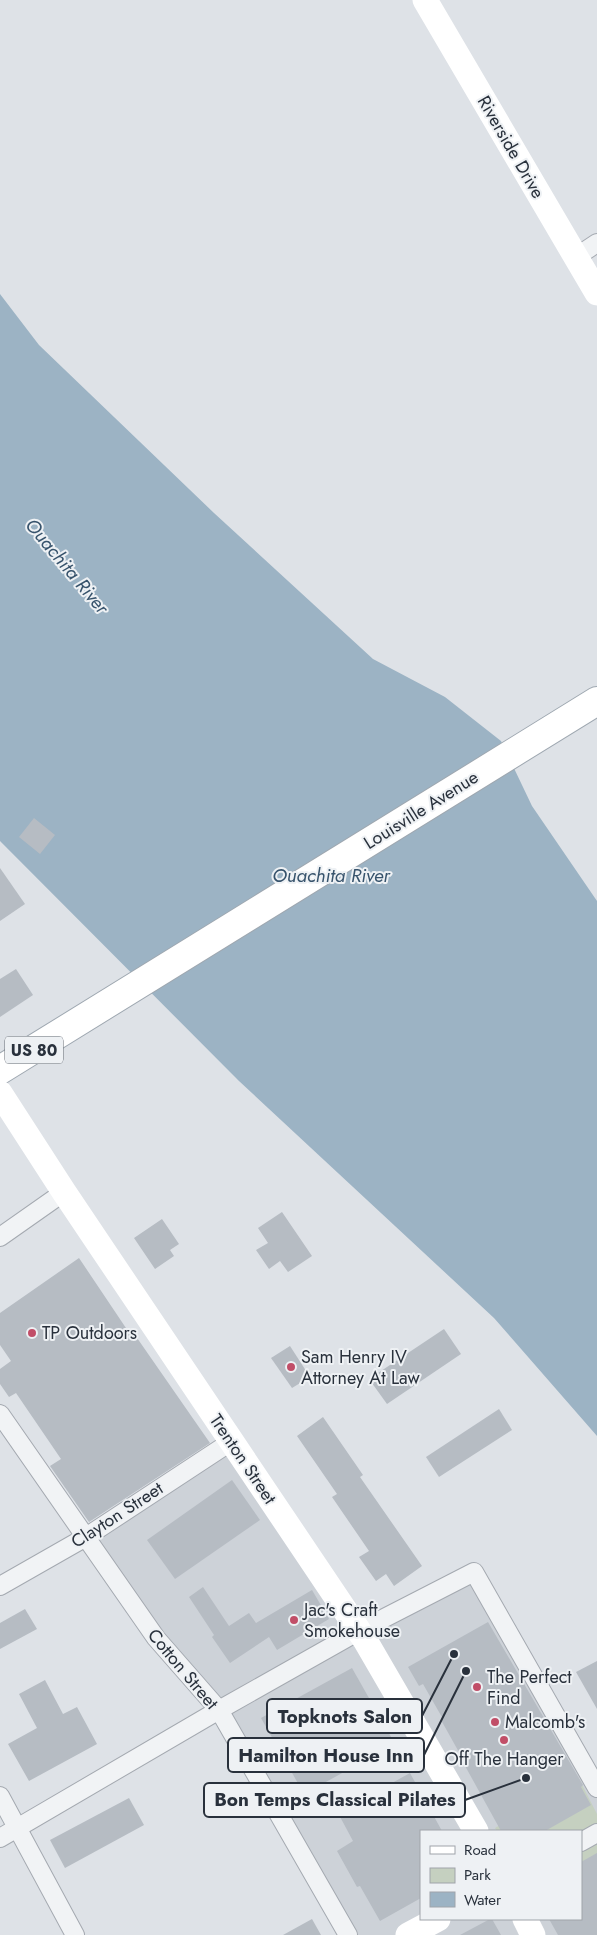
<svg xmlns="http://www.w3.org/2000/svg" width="597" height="1935" font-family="Jost,sans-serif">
  <rect width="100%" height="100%" fill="#dee2e7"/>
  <path fill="#cdd2d8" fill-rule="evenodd" d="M 232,1441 L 365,1639 L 476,1579 L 597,1789 L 597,1935 L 345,1935 L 219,1710 L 86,1537 ZM 421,1831 L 581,1831 L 581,1919 L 421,1919 Z"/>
  <path fill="#c5d0c0" d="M 579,1779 L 597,1814 L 597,1863 L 581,1872 L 581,1831 L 497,1831 L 495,1828 Z"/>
  <path fill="#9cb3c4" d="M 0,294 L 39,345 L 214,513 L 373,659 L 445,697 L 501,741 L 532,806 L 597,901 L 597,1436 L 494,1318 L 239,1081 L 0,841 Z"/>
  <g fill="#b6bcc3">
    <path d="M 34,818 L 55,835 L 40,854 L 19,837 Z"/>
    <path d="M 0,868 L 25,904 L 0,921 Z"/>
    <path d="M 16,969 L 33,995 L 0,1017 L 0,979 Z"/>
    <path d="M 282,1212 L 312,1256 L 288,1272 L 280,1261 L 269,1269 L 256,1250 L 268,1243 L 258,1228 Z"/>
    <path d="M 162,1219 L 179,1244 L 170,1250 L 174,1256 L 155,1269 L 134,1238 Z"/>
    <path d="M 79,1258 L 132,1337 L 135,1335 L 210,1443 L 89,1522 L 50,1466 L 61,1459 L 16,1393 L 9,1397 L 0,1384 L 0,1369 L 11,1361 L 0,1345 L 0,1313 Z"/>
    <path d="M 444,1329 L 461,1354 L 387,1404 L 369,1379 Z"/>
    <path d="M 290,1346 L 310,1377 L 292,1388 L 271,1358 Z"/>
    <path d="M 499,1409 L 512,1430 L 439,1477 L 426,1457 Z"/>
    <path d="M 323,1417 L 363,1475 L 360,1477 L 422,1566 L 394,1586 L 386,1574 L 376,1581 L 359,1557 L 369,1551 L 332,1497 L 337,1494 L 297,1436 Z"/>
    <path d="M 232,1480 L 260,1520 L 175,1579 L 147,1540 Z"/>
    <path d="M 203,1587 L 229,1626 L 249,1613 L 256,1623 L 312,1590 L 329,1619 L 277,1650 L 269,1637 L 230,1663 L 212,1637 L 214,1635 L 189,1597 Z"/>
    <path d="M 25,1609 L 37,1629 L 0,1649 L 0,1623 Z"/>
    <path d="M 488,1622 L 583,1785 L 581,1787 L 591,1805 L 545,1831 L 501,1831 L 459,1755 L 460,1754 L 441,1720 L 443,1719 L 423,1684 L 419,1686 L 408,1667 Z"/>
    <path d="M 597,1661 L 597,1709 L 576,1672 Z"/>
    <path d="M 352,1668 L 395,1744 L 304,1794 L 261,1718 Z"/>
    <path d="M 45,1680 L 63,1714 L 77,1707 L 97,1744 L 29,1781 L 8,1744 L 37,1728 L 19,1694 Z"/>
    <path d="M 410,1773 L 442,1831 L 421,1831 L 421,1898 L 380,1921 L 360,1886 L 357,1887 L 337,1851 L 353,1841 L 338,1813 Z"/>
    <path d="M 129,1798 L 144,1825 L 65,1868 L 50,1840 Z"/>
    <path d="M 597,1853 L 597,1935 L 558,1935 L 549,1919 L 581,1919 L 581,1862 Z"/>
    <path d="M 312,1919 L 321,1935 L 283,1935 Z"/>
    <path d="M 490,1919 L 492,1919 L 501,1935 L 460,1935 Z"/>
  </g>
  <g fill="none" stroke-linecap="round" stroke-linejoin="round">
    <g stroke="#a4a9b0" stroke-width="20">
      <g id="street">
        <path d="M 576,257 L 597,243"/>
        <path d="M 0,1237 L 64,1192"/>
        <path d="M 0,1414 L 156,1638 L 219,1710 L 348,1935"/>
        <path d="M 0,1586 L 86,1537 L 232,1441"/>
        <path d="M 0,1796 L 75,1935"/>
        <path d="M 0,1838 L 219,1710 L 359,1631 L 474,1572 L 597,1788"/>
        <path d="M 581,1842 L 597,1833"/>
      </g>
    </g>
    <g stroke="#9fa8b1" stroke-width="30">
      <path id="primary" d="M 0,1070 L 597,701"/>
    </g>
    <use href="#street" stroke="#f1f3f5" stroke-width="18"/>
    <g stroke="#fff" stroke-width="25">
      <path d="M 425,0 L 597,293"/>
      <path d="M 0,1093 L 64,1192 L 365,1640 L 476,1831"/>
      <path d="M 525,1919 L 533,1935"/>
      <path d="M 408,1935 L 438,1919"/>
    </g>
    <use href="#primary" stroke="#fff" stroke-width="28"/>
  </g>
  <g fill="#c14e68" stroke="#eef1f4" stroke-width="2">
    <circle cx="32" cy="1333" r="5"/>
    <circle cx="291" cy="1367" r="5"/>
    <circle cx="294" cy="1620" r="5"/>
    <circle cx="477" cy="1687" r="5"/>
    <circle cx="495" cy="1722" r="5"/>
    <circle cx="504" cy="1740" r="5"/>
  </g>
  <g text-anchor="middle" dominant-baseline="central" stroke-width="4" stroke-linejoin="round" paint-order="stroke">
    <rect fill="#eef1f4" stroke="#646b73" stroke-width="1" x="5" y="1036.5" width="58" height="27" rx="4"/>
    <g font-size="16" font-weight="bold" fill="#29313c">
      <text x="34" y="1050">US 80</text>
    </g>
    <g font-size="18" fill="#29313c" stroke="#eef1f4">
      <text transform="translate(511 147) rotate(60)">Riverside Drive</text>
      <text transform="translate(421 810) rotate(-32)">Louisville Avenue</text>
      <text transform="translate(243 1459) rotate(56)">Trenton Street</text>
      <text transform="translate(117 1515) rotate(-33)">Clayton Street</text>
      <text transform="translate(183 1669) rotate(50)">Cotton Street</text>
    </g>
    <g font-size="18" fill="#29313c" stroke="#eef1f4" text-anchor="start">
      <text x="42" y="1333">TP Outdoors</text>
      <text x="301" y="1357">Sam Henry IV<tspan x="301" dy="21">Attorney At Law</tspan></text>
      <text x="304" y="1610">Jac's Craft<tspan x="304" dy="21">Smokehouse</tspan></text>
      <text x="487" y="1677">The Perfect<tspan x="487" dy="21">Find</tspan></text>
      <text x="505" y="1722">Malcomb's</text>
      <text x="504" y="1759" text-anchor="middle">Off The Hanger</text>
    </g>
    <g font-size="19" font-style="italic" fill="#37536c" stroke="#eef1f4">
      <text transform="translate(67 566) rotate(50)">Ouachita River</text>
      <text x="331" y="875">Ouachita River</text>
    </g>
  </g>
  <path fill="none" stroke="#29313c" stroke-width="2" d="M454 1654L422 1716M466 1671L424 1755M526 1778L465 1800"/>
  <g fill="#29313c" stroke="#eef1f4" stroke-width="2">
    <circle cx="454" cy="1654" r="5"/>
    <circle cx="466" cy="1671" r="5"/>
    <circle cx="526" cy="1778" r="5"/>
  </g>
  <g fill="#eef1f4" stroke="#29313c" stroke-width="2">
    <rect x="267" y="1699" width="155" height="34" rx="5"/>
    <rect x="228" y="1738" width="196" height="34" rx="5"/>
    <rect x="204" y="1783" width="261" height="34" rx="5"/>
  </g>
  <g font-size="19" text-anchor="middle" font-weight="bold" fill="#29313c">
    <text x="345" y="1723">Topknots Salon</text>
    <text x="326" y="1762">Hamilton House Inn</text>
    <text x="335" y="1806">Bon Temps Classical Pilates</text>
  </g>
  <rect x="420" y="1830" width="162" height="90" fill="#eef1f4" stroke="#9fa4aa"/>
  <rect x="430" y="1846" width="25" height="8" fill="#ffffff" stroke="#9fa4aa"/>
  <text x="464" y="1855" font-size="15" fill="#29313c">Road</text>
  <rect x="430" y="1868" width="25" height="15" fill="#c5d0c0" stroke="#9fa4aa"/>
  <text x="464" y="1880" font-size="15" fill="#29313c">Park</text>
  <rect x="430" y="1892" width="25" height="15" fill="#9cb3c4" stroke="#9fa4aa"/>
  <text x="464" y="1905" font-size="15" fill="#29313c">Water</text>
</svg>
